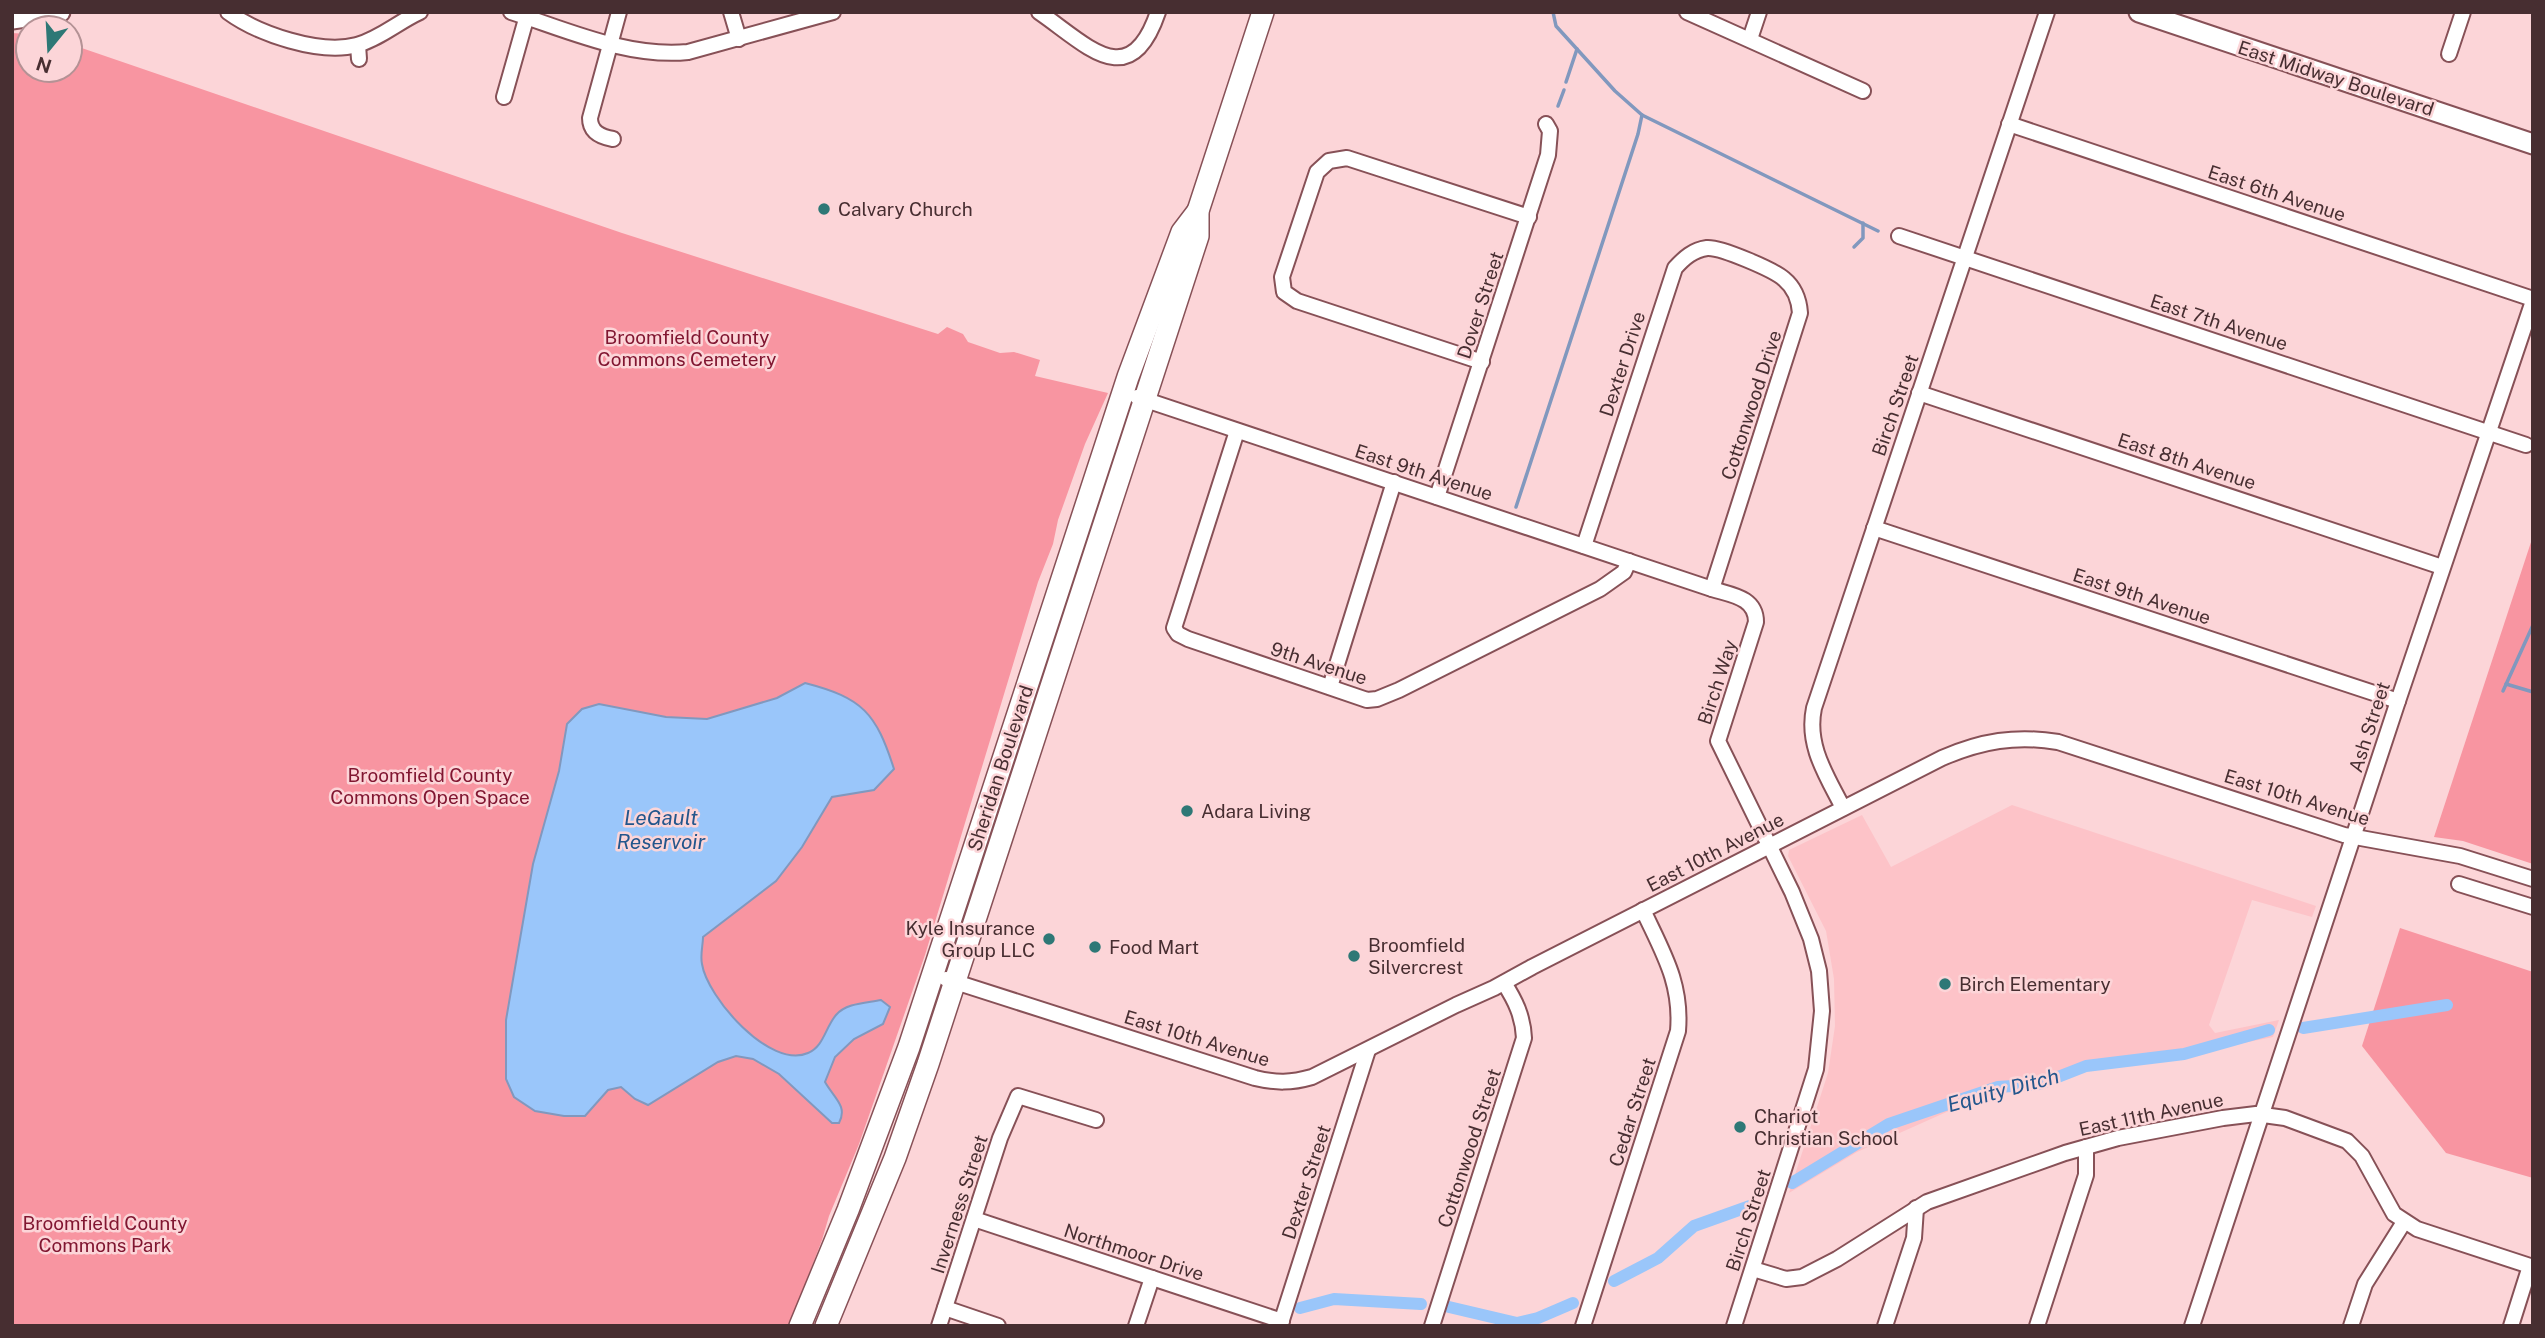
<svg xmlns="http://www.w3.org/2000/svg" width="2545" height="1338" font-family="'Public Sans',sans-serif">
  <rect width="100%" height="100%" fill="#fcd5d8"/>
  <path fill="#fdc3c8" d="M 2012,805 L 2316,906 L 2312,917 L 2252,900 L 2209,1025 L 2215,1033 L 2279,1020 L 2273,1037 L 2174,1057 L 2085,1069 L 2048,1086 L 1987,1094 L 1857,1152 L 1789,1193 L 1828,1073 L 1835,1026 L 1834,979 L 1826,931 L 1788,856 L 1789,850 L 1862,815 L 1891,867 Z"/>
  <g fill="#f895a1">
    <path d="M 12,33 L 28,34 L 28,70 L 70,70 L 70,44 L 622,233 L 938,334 L 947,327 L 963,334 L 968,342 L 1000,353 L 1014,352 L 1040,360 L 1035,376 L 1108,393 L 1085,444 L 1058,520 L 1053,544 L 1038,582 L 925,955 L 859,1144 L 829,1216 L 822,1240 L 789,1326 L 12,1326 Z"/>
    <path d="M 2533,536 L 2533,864 L 2463,841 L 2434,837 Z"/>
    <path d="M 2400,928 L 2533,972 L 2533,1178 L 2446,1153 L 2362,1046 Z"/>
  </g>
  <path fill="#9ac6fa" stroke="#8198be" stroke-width="2" d="M 805,683 C 863,698 876,713 894,769 L 874,790 L 832,797 L 802,847 L 776,881 L 703,937 C 703,945 700,955 702,964 C 707,997 770,1070 808,1053 C 824,1046 825,1028 836,1015 C 846,1003 866,1003 881,1000 L 890,1007 L 883,1024 L 854,1039 L 835,1057 L 825,1082 C 834,1098 848,1106 839,1123 L 832,1123 L 779,1074 L 753,1059 L 736,1056 L 718,1062 L 648,1105 L 635,1099 L 621,1087 L 608,1090 L 585,1116 L 564,1116 L 535,1111 L 514,1097 L 506,1079 L 506,1020 L 533,864 L 559,771 L 567,724 L 582,709 L 599,704 L 666,717 L 707,719 L 777,698 Z"/>
  <g fill="none" stroke-linecap="round" stroke-linejoin="round">
    <g stroke="#8198be" stroke-width="3.5">
      <path d="M 1553,12 L 1556,26 L 1615,91 L 1642,115 L 1878,231"/>
      <path d="M 1566,82 L 1577,49"/>
      <path d="M 1558,106 L 1564,90"/>
      <path d="M 1854,247 L 1863,238 L 1863,223"/>
      <path d="M 1516,507 L 1638,134 L 1642,115"/>
      <path d="M 2506,684 L 2533,692"/>
      <path d="M 2503,691 L 2533,625"/>
    </g>
    <g stroke="#9ac6fa" stroke-width="12">
      <path d="M 2303,1028 L 2447,1005"/>
      <path d="M 1792,1183 L 1889,1124 L 1998,1087 L 2040,1084 L 2086,1066 L 2184,1054 L 2269,1030"/>
      <path d="M 1614,1281 L 1658,1258 L 1694,1226 L 1750,1206"/>
      <path d="M 1449,1307 L 1517,1323 L 1538,1318 L 1573,1303"/>
      <path d="M 1300,1308 L 1334,1299 L 1421,1304"/>
    </g>
    <g stroke="#875157" stroke-width="18">
      <g id="street">
        <path d="M 228,12 C 258,34 320,55 357,45 C 381,38 398,22 420,12"/>
        <path d="M 511,12 C 567,30 628,58 688,52 L 833,12"/>
        <path d="M 731,12 L 739,39"/>
        <path d="M 1039,12 C 1087,45 1130,95 1158,12"/>
        <path d="M 1687,12 L 1863,91"/>
        <path d="M 1750,39 L 1759,12"/>
        <path d="M 358,45 L 359,59"/>
        <path d="M 2449,54 L 2463,12"/>
        <path d="M 504,97 L 528,12"/>
        <path d="M 2009,124 L 2533,299"/>
        <path d="M 613,139 C 601,137 590,132 590,118 L 619,12"/>
        <path d="M 1899,236 L 2526,445"/>
        <path d="M 1482,362 L 1297,301 L 1284,292 L 1282,277 L 1317,172 L 1329,161 L 1347,158 L 1529,217"/>
        <path d="M 1919,393 L 2442,567"/>
        <path d="M 1137,397 L 1712,589 C 1731,595 1756,597 1756,622 L 1718,741 L 1792,892 L 1811,939 L 1819,971 L 1822,1011 L 1816,1069 L 1734,1326"/>
        <path d="M 1237,431 L 1174,628 L 1178,634 L 1188,639 L 1367,700 L 1377,699 L 1399,690 L 1600,589 L 1624,572 L 1629,561"/>
        <path d="M 1437,497 L 1548,155 L 1550,131 L 1546,124"/>
        <path d="M 1874,528 L 2398,701"/>
        <path d="M 1584,546 L 1675,268 C 1684,258 1693,250 1707,248 C 1721,247 1774,270 1784,279 C 1795,288 1799,299 1800,313 L 1712,589"/>
        <path d="M 1330,687 L 1394,482"/>
        <path d="M 1843,808 C 1827,776 1806,746 1814,708 L 2047,12"/>
        <path d="M 2459,884 L 2533,907"/>
        <path d="M 946,979 L 1255,1078 C 1276,1083 1291,1083 1312,1077 L 1456,1005 L 1494,988 L 1532,967 L 1942,758 C 1981,741 2016,735 2058,742 L 2344,835 L 2460,856 L 2533,879"/>
        <path d="M 974,1219 L 1282,1321"/>
        <path d="M 1753,1269 L 1786,1279 L 1802,1277 L 1837,1259 L 1927,1202 L 2065,1153 L 2118,1138 L 2223,1118 L 2256,1114 L 2285,1118 L 2347,1141 L 2362,1156 L 2394,1214 L 2417,1229 L 2533,1267"/>
        <path d="M 945,1308 L 998,1326"/>
        <path d="M 939,1326 L 1000,1138 L 1018,1096 L 1096,1120"/>
        <path d="M 1136,1326 L 1152,1278"/>
        <path d="M 1280,1326 L 1368,1050"/>
        <path d="M 1432,1326 L 1524,1038 C 1523,1016 1515,1000 1504,983"/>
        <path d="M 1583,1326 L 1678,1031 C 1682,983 1663,953 1643,910"/>
        <path d="M 1885,1326 L 1914,1238 L 1916,1208"/>
        <path d="M 2037,1326 L 2086,1175 L 2086,1147"/>
        <path d="M 2192,1326 L 2398,701 L 2533,301"/>
        <path d="M 2351,1326 L 2365,1284 L 2404,1222"/>
        <path d="M 2511,1326 L 2530,1266"/>
      </g>
    </g>
    <g stroke="#875157" stroke-width="23">
      <g id="secondary">
        <path d="M 2139,12 L 2533,144"/>
        <path d="M 12,19 L 60,12"/>
      </g>
    </g>
    <g stroke="#875157" stroke-width="24">
      <g id="primary">
        <path d="M 800,1326 L 848,1210 L 909,1047 L 1128,377 L 1182,232 L 1198,211"/>
        <path d="M 826,1326 L 895,1158 L 928,1064 L 1198,236 L 1198,211 L 1263,12"/>
      </g>
    </g>
    <use href="#street" stroke="#fff" stroke-width="14"/>
    <use href="#secondary" stroke="#fff" stroke-width="19"/>
    <use href="#primary" stroke="#fff" stroke-width="21"/>
  </g>
  <g fill="#2e7876" stroke="#fcd5d8" stroke-width="2.5">
    <circle cx="824" cy="209" r="7"/>
    <circle cx="1187" cy="811" r="7"/>
    <circle cx="1049" cy="939" r="7"/>
    <circle cx="1095" cy="947" r="7"/>
    <circle cx="1354" cy="956" r="7"/>
    <circle cx="1945" cy="984" r="7"/>
    <circle cx="1740" cy="1127" r="7"/>
  </g>
  <g text-anchor="middle" dominant-baseline="central" stroke-width="5" stroke-linejoin="round" paint-order="stroke">
    <g font-size="19" fill="#472e31" stroke="#fcd5d8">
      <text transform="translate(2336 78) rotate(18)">East Midway Boulevard</text>
      <text transform="translate(2277 193) rotate(18)">East 6th Avenue</text>
      <text transform="translate(1480 305) rotate(-72)">Dover Street</text>
      <text transform="translate(2219 322) rotate(18)">East 7th Avenue</text>
      <text transform="translate(1622 364) rotate(-72)">Dexter Drive</text>
      <text transform="translate(1751 405) rotate(-72)">Cottonwood Drive</text>
      <text transform="translate(1895 405) rotate(-71)">Birch Street</text>
      <text transform="translate(2187 461) rotate(18)">East 8th Avenue</text>
      <text transform="translate(1424 472) rotate(18)">East 9th Avenue</text>
      <text transform="translate(2142 596) rotate(18)">East 9th Avenue</text>
      <text transform="translate(1319 663) rotate(18)">9th Avenue</text>
      <text transform="translate(1717 682) rotate(-72)">Birch Way</text>
      <text transform="translate(2369 727) rotate(-72)">Ash Street</text>
      <text transform="translate(1000 768) rotate(-72)">Sheridan Boulevard</text>
      <text transform="translate(2297 797) rotate(17)">East 10th Avenue</text>
      <text transform="translate(1715 852) rotate(-27)">East 10th Avenue</text>
      <text transform="translate(1197 1038) rotate(17)">East 10th Avenue</text>
      <text transform="translate(1632 1112) rotate(-72)">Cedar Street</text>
      <text transform="translate(2151 1114) rotate(-12)">East 11th Avenue</text>
      <text transform="translate(1469 1148) rotate(-72)">Cottonwood Street</text>
      <text transform="translate(1306 1182) rotate(-72)">Dexter Street</text>
      <text transform="translate(959 1204) rotate(-72)">Inverness Street</text>
      <text transform="translate(1748 1220) rotate(-72)">Birch Street</text>
      <text transform="translate(1134 1252) rotate(18)">Northmoor Drive</text>
    </g>
    <g font-size="19" fill="#472e31" stroke="#fcd5d8" text-anchor="start">
      <text x="838" y="209">Calvary Church</text>
      <text x="1201" y="811">Adara Living</text>
      <text x="1035" y="928" text-anchor="end">Kyle Insurance<tspan x="1035" dy="22">Group LLC</tspan></text>
      <text x="1368" y="945">Broomfield<tspan x="1368" dy="22">Silvercrest</tspan></text>
      <text x="1109" y="947">Food Mart</text>
      <text x="1959" y="984">Birch Elementary</text>
      <text x="1754" y="1116">Chariot<tspan x="1754" dy="22">Christian School</tspan></text>
    </g>
    <g font-size="19" fill="#811631" stroke="#fcd5d8">
      <text x="687" y="337">Broomfield County<tspan x="687" dy="22">Commons Cemetery</tspan></text>
      <text x="430" y="775">Broomfield County<tspan x="430" dy="22">Commons Open Space</tspan></text>
      <text x="105" y="1223">Broomfield County<tspan x="105" dy="22">Commons Park</tspan></text>
    </g>
    <g font-size="21" font-style="italic" fill="#23568c" stroke="#fcd5d8">
      <text x="661" y="817">LeGault<tspan x="661" dy="24">Reservoir</tspan></text>
      <text transform="translate(2003 1090) rotate(-15)">Equity Ditch</text>
    </g>
  </g>
  <rect width="2545" height="1338" fill="none" stroke="#472e31" stroke-width="28"/>
  <g transform="translate(49 49) rotate(198)"><circle r="33" fill="#fcd5d8" stroke="#b49295" stroke-width="2"/>
  <path d="M0-5L12 26L0 18L-12 26Z" fill="#2e7876"/>
  <text y="-10" font-size="19" font-weight="bold" text-anchor="middle" fill="#472e31">N</text>
  </g>
</svg>
